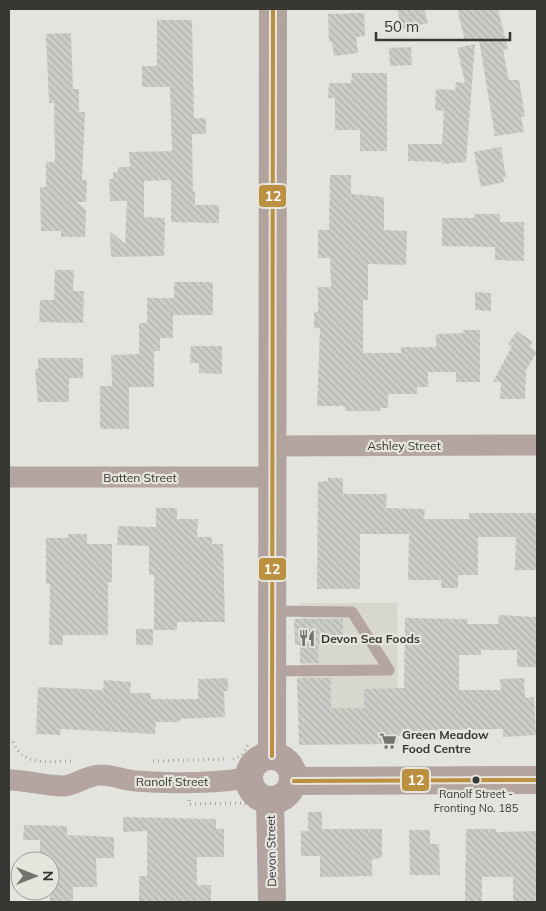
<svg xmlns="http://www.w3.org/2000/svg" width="546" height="911" font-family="Mulish,sans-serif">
  <defs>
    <pattern id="building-back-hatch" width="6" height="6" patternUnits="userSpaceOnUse" patternTransform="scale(1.25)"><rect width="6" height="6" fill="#ccccc9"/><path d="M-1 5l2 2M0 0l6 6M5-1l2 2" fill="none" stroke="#b0b0ad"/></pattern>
  </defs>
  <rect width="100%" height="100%" fill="#e3e3df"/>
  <path fill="#d8d7ce" d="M 301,603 L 397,603 L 398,744 L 301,742 Z"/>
  <g fill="url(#building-back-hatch)">
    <path d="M 397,9 L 424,9 L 428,23 L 402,29 Z"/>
    <path d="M 457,9 L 498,9 L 508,49 L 503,50 L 509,80 L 519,80 L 525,116 L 521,117 L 524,132 L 495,136 L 479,40 L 465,41 Z"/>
    <path d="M 364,13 L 365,36 L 356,37 L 358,53 L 334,56 L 332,42 L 329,42 L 328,14 Z"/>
    <path d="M 157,20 L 192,20 L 194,118 L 206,118 L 206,134 L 192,134 L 193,191 L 195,191 L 195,205 L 219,205 L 219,223 L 171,222 L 171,180 L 144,181 L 144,217 L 165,218 L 164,256 L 111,257 L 110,231 L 125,244 L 127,201 L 110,201 L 109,179 L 113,179 L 113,172 L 118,172 L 118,167 L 130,167 L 129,152 L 172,151 L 170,87 L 142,87 L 142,66 L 157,66 Z"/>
    <path d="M 71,33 L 73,89 L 79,89 L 79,112 L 85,112 L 82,180 L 87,180 L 86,202 L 77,202 L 86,210 L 85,237 L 61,237 L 61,231 L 41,231 L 40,187 L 46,187 L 46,162 L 55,162 L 54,103 L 49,103 L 46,34 Z"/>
    <path d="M 475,44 L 466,162 L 442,164 L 442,162 L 408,161 L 408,144 L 442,144 L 444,111 L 435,110 L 436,89 L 455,90 L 456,82 L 465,83 L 457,48 Z"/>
    <path d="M 411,47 L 412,65 L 390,66 L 389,48 Z"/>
    <path d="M 352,73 L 387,73 L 387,151 L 360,151 L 360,130 L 335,130 L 335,98 L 328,98 L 329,83 L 351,83 Z"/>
    <path d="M 501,147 L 506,177 L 503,177 L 504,182 L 481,187 L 474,152 Z"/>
    <path d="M 330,175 L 351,175 L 351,194 L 384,197 L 384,230 L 407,231 L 406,265 L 368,264 L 368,300 L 363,300 L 363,353 L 401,353 L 401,347 L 436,347 L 436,334 L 463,333 L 463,330 L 480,330 L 480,382 L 456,382 L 456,372 L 428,372 L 428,387 L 417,387 L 417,394 L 388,394 L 388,408 L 380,408 L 380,411 L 345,411 L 345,406 L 317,406 L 320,328 L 314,328 L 314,312 L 318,312 L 318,287 L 331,287 L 330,258 L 318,258 L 318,230 L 329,230 Z"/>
    <path d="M 474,214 L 500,214 L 500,222 L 524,222 L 524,261 L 495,260 L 495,247 L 442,246 L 442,218 L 474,218 Z"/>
    <path d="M 55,270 L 74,270 L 73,291 L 84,291 L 83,323 L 39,322 L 40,300 L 54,300 Z"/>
    <path d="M 174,282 L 213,282 L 213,315 L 173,315 L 173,338 L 160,338 L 160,351 L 154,351 L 154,387 L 129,387 L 129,429 L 100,429 L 100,386 L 112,386 L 111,355 L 139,354 L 139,323 L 147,323 L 147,298 L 174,298 Z"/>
    <path d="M 475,292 L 491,293 L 491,311 L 475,310 Z"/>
    <path d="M 517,331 L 533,342 L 530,346 L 537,352 L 526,370 L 525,399 L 500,399 L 501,382 L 493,382 L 512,346 L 508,344 Z"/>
    <path d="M 191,346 L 222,346 L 222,374 L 199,373 L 199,363 L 190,363 Z"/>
    <path d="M 38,358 L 83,358 L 83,378 L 69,378 L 69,402 L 38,402 L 35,369 L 38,369 Z"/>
    <path d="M 328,478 L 343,478 L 343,494 L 387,494 L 386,508 L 425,509 L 424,519 L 469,519 L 469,513 L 537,513 L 537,570 L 515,570 L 516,537 L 478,537 L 478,575 L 458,575 L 458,588 L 441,588 L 441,580 L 408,580 L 409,534 L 360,534 L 360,589 L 317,589 L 318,482 L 328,481 Z"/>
    <path d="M 156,508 L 177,508 L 177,519 L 198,519 L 197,537 L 212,537 L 212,544 L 223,544 L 225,622 L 177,622 L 177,630 L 154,630 L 154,575 L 149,575 L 149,546 L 117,545 L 118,526 L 156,527 Z"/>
    <path d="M 68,534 L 87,534 L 87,544 L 112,544 L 112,582 L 108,582 L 108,635 L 63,635 L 63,645 L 49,645 L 50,584 L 46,584 L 46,538 L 68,538 Z"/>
    <path d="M 499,615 L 536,617 L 536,667 L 517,667 L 517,650 L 481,650 L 481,655 L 459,655 L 459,690 L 501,690 L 500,679 L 524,678 L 525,698 L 534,697 L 536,735 L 503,737 L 503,729 L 423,730 L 423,736 L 395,736 L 395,744 L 299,745 L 297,678 L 331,678 L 331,708 L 364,708 L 364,689 L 404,688 L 405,618 L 468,619 L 467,624 L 498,624 Z"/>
    <path d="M 294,619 L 343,619 L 343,644 L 318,644 L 319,663 L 300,663 L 300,645 L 295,645 Z"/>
    <rect x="136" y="629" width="17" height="16"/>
    <path d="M 228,678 L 228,691 L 224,691 L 225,717 L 180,719 L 180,722 L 156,722 L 155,734 L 61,729 L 60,735 L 36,734 L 38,687 L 103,690 L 104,680 L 131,682 L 130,693 L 151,693 L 151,699 L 198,699 L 198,679 Z"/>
    <path d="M 308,812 L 322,812 L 322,829 L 382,829 L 382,858 L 372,859 L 372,876 L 320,877 L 320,856 L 301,856 L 301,831 L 308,831 Z"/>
    <path d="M 123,817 L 216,819 L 216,829 L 224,829 L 224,857 L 197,857 L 197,885 L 211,885 L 211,902 L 139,902 L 139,876 L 147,876 L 147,831 L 123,832 Z"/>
    <path d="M 24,825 L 67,826 L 67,835 L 114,837 L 114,858 L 96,858 L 97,887 L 73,887 L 73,902 L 50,902 L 50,857 L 40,857 L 40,840 L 23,840 Z"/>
    <path d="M 466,829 L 496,829 L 496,832 L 537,831 L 536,902 L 513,902 L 513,877 L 482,877 L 482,902 L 465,902 Z"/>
    <path d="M 409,830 L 430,830 L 430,844 L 439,844 L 440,875 L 410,875 Z"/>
  </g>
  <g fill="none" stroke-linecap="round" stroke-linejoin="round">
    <g stroke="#ada3a0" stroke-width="3" stroke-dasharray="1 4" stroke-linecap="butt">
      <path d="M 9,740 L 13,741 C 22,768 51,761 75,761"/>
      <path d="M 233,759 L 242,755 L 249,743"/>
      <path d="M 153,761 L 227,759"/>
      <path d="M 189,800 L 189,804 L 244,803 L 248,806"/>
    </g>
    <g stroke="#b4a5a1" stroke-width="11">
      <path d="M 272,611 L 352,612 L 389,670"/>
      <path d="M 271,671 L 389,670"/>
    </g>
    <g stroke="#b4a5a1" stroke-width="21">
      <path d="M 272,446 L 537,445"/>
      <path d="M 9,477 L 271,477"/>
      <path d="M 9,780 C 26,780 51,787 65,786 C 78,784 87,775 101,775 C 113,775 123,780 135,781 C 172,784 213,783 249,778"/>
    </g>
    <path stroke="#b4a5a1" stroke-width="28" d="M 294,781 L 537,780"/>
    <g stroke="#b3a39f" stroke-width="28">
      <path d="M 272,756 L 273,9"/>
      <circle cx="271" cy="778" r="22"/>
      <path d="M 270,800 L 272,902"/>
    </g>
    <g stroke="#e5e4dd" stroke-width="8">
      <g id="bus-1">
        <path d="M 272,756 L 273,9"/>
        <path d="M 294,781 L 537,780"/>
      </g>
    </g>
    <use href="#bus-1" stroke="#bb9141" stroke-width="4"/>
  </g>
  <defs>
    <g id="restaurant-bare" transform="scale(1.35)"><path d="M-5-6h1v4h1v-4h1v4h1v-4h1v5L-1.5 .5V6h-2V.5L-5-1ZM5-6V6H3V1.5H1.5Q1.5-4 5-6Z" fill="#737370" stroke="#e5e4dd" stroke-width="2.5" paint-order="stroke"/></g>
    <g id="supermarket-bare" transform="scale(1.35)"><path d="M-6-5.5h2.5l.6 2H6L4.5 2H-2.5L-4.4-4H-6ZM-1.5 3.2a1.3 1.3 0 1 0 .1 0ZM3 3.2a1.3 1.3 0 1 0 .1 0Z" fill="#737370" stroke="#e5e4dd" stroke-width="2.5" paint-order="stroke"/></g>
  </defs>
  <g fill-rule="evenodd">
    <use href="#restaurant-bare" x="307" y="638"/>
    <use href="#supermarket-bare" x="388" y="741"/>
  </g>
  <circle fill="#373734" stroke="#e5e4dd" stroke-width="2" cx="476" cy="780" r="4.5"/>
  <g text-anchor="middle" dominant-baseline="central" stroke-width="4.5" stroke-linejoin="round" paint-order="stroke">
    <g font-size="11" fill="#373734" stroke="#e5e4dd">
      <text x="476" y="794">Ranolf Street -<tspan x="476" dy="14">Fronting No. 185</tspan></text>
    </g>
    <g font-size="12" fill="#373734" stroke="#e5e4dd">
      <text x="404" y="445">Ashley Street</text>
      <text x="140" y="477">Batten Street</text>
      <text x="172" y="781">Ranolf Street</text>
      <text transform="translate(271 851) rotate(-91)">Devon Street</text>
    </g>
    <g font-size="12" font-weight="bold" fill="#373734" stroke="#e5e4dd" text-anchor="start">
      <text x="321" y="638">Devon Sea Foods</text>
      <text x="402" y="734">Green Meadow<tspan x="402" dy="14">Food Centre</tspan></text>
    </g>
  </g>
  <g stroke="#e5e4dd" stroke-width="2">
    <rect x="258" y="184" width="29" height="24" rx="5" fill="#bb9141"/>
    <rect x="258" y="557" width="29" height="24" rx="5" fill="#bb9141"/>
    <rect x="401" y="768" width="29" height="24" rx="5" fill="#bb9141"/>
  </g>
  <g font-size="14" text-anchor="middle" font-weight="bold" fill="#fff">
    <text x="273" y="201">12</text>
    <text x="272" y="574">12</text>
    <text x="416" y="785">12</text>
  </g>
  <rect width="546" height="911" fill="none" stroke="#373734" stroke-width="20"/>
  <g transform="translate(35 876) rotate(90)"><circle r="24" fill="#e5e4dd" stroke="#9f9f99"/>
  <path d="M0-4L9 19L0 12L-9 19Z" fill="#737370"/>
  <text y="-8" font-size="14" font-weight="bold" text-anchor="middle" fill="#373734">N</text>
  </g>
  <path d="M376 32v8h134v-8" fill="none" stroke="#373734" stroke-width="2.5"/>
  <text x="384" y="32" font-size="15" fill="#373734" stroke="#e5e4dd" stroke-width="4" paint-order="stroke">50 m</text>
</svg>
